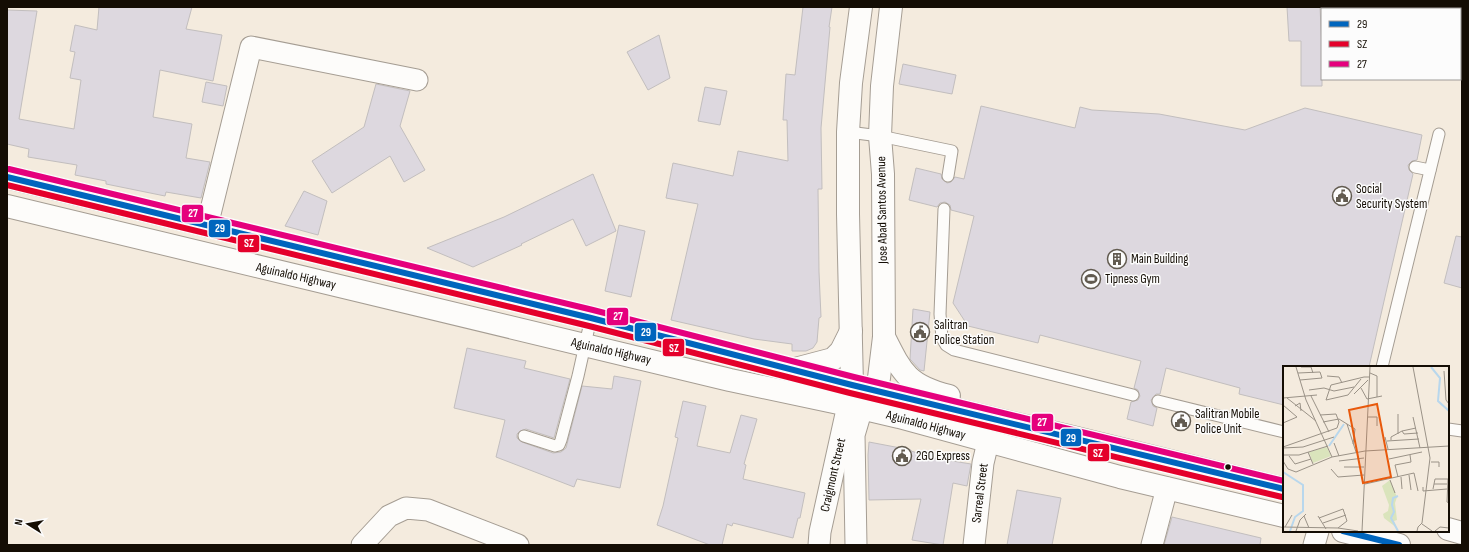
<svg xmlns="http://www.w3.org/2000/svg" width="1469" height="552" font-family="'Sofia Sans Condensed',sans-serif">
  <rect width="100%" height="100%" fill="#f4ebde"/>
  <g fill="#ddd8df" stroke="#c2bebe">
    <path d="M 99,7 L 192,7 L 186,29 L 222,35 L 213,81 L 160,70 L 153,117 L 192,124 L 186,158 L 210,162 L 201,198 L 166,192 L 165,196 L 106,184 L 106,181 L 75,175 L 77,165 L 28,157 L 29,149 L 7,144 L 7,10 L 37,11 L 19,119 L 74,129 L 81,80 L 70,78 L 75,52 L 70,51 L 75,25 L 97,30 Z"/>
    <path d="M 803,7 L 832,7 L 829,27 L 830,27 L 821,128 L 822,189 L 818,189 L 819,272 L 821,317 L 819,318 L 817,342 L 813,348 L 806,351 L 792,351 L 792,344 L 754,339 L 671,320 L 698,204 L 666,198 L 673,163 L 733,176 L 738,151 L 788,161 L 787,120 L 783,120 L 786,74 L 795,75 Z"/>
    <path d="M 1287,7 L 1320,7 L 1322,48 L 1322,86 L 1301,86 L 1301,41 L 1289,41 Z"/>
    <path d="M 659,35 L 670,78 L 648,90 L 627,52 Z"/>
    <path d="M 903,64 L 956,75 L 952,94 L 899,84 Z"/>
    <path d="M 206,82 L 227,86 L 223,106 L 202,102 Z"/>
    <path d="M 376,84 L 410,91 L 400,126 L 425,170 L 404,182 L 390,156 L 332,193 L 312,161 L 364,127 Z"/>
    <path d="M 705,87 L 727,91 L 720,125 L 698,121 Z"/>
    <path d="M 981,106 L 1075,128 L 1080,107 L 1092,110 L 1159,114 L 1245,130 L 1305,108 L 1422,135 L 1417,160 L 1412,161 L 1408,165 L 1409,170 L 1413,174 L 1369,367 L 1284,367 L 1284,405 L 1239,394 L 1240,388 L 1166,368 L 1160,394 L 1156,394 L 1151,400 L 1153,406 L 1157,408 L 1153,426 L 1127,419 L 1131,402 L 1138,400 L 1140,396 L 1138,390 L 1134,388 L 1141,361 L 1040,335 L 1038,343 L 968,326 L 953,303 L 974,216 L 951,210 L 950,205 L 945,202 L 940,203 L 937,207 L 909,200 L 916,168 L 941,174 L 942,179 L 947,183 L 951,182 L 955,177 L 964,179 Z"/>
    <path d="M 593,174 L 616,231 L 586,246 L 573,219 L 521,244 L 522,245 L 473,267 L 427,248 L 504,217 Z"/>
    <path d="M 304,191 L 327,201 L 318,235 L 285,226 Z"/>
    <path d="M 619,225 L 645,231 L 631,297 L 605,291 Z"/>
    <path d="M 1456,236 L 1462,237 L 1462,288 L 1444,283 Z"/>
    <path d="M 913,309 L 930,312 L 924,371 L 920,370 L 910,359 Z"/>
    <path d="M 467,348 L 526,361 L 524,368 L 570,379 L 554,438 L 526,429 L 520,431 L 517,434 L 517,438 L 522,442 L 553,453 L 561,452 L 566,448 L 582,386 L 612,389 L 614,376 L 641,381 L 620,488 L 577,479 L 574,487 L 496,457 L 505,420 L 454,408 Z"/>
    <path d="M 683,401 L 706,406 L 697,446 L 730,453 L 741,415 L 757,419 L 744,464 L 746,465 L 743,479 L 805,493 L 800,518 L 798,518 L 793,538 L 733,523 L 732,526 L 727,524 L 722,545 L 710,545 L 657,525 L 663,506 L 678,438 L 675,437 Z"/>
    <path d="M 869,442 L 911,450 L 911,451 L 934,458 L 971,464 L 967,486 L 953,483 L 943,545 L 912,540 L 921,499 L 869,500 L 868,455 Z"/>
    <path d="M 1017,490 L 1061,498 L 1052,545 L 1007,545 Z"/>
    <path d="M 1172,517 L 1261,538 L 1260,545 L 1164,545 Z"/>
  </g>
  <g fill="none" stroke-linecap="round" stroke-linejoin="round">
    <g stroke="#a59d93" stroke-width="13">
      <g id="service">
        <path d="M 848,132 L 880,136 L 952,151 L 948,176"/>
        <path d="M 1415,167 L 1430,170"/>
        <path d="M 944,209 L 940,314 L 942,338 L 946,345 L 954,350 L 1133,395"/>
        <path d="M 1382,367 L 1439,134"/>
        <path d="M 1158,401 L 1284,432"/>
        <path d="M 1448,429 L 1462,431"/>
        <path d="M 524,436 L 555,446 L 559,445 L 561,440 L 578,376 L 591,318"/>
      </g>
    </g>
    <g stroke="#a59d93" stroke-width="23">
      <g id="minor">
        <path d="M 207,226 L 251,47 L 417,80"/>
        <path d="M 362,545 L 389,516 L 406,508 L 428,510 L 518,545"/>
        <path d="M 819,545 L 820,532 L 848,405"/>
        <path d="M 856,545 L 854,435 L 859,418"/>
        <path d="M 974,545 L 983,463 L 988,442"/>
        <path d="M 1152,545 L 1167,488"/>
        <path d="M 1314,545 L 1318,531"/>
      </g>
    </g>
    <g stroke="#a59d93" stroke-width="24">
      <g id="secondary">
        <path d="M 849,403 L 852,385 L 848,214 L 848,132 L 851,83 L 861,7"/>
        <path d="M 864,405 L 874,390 L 879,378 L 884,337 L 883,174 L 880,136 L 882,86 L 891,7"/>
      </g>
    </g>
    <g stroke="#a59d93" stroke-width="24">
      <g id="trunk">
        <path d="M 7,177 L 591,318 L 852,385 L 1072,437 L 1284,489"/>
        <path d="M 7,206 L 730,380 L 848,405 L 899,417 L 1120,477 L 1284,516"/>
        <path d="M 884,337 C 902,373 908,386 949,396"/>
        <path d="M 795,369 L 833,359 L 841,351 L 851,331"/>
        <path d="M 1448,529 L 1462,533"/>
        <path d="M 1343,531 L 1399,545"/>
      </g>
    </g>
    <use href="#service" stroke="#fdfcfa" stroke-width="11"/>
    <use href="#minor" stroke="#fdfcfa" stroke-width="21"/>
    <use href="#secondary" stroke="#fdfcfa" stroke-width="22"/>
    <use href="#trunk" stroke="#fdfcfa" stroke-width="22"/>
    <g stroke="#fcfcfc" stroke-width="9">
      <g id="bus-1">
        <path d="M 7,177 L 591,318 L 852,385 L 1284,489"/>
        <path d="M 1343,531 L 1399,545"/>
      </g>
    </g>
    <g stroke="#fcfcfc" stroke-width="9">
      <path id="bus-2" d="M 7,185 L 589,326 L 850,393 L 1282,497"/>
    </g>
    <g stroke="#fcfcfc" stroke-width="9">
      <path id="bus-3" d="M 9,169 L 593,310 L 854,377 L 1284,481"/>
    </g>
    <use href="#bus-1" stroke="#0065bd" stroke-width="6"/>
    <use href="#bus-2" stroke="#e4002b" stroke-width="6"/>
    <use href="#bus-3" stroke="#e5007d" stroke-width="6"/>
  </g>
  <defs>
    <g id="civic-ring" transform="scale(1)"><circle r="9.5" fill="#fcfcfc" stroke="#625b50" stroke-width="1.5"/><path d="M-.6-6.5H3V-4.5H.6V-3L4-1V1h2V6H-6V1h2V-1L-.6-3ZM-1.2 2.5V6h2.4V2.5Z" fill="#625b50"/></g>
    <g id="building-ring" transform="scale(1)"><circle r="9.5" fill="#fcfcfc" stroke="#625b50" stroke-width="1.5"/><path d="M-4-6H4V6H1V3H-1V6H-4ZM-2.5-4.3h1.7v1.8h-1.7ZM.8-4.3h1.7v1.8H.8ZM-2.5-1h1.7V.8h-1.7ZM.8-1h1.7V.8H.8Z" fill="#625b50"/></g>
    <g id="stadium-ring" transform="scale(1)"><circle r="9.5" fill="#fcfcfc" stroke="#625b50" stroke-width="1.5"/><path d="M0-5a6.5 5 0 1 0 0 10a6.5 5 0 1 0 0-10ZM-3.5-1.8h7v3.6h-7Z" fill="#625b50"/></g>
  </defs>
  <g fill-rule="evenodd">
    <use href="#civic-ring" x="1342" y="196"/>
    <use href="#building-ring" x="1117" y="259"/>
    <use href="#stadium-ring" x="1091" y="279"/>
    <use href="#civic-ring" x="920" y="332"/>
    <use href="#civic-ring" x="1181" y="421"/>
    <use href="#civic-ring" x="902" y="456"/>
  </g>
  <circle fill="#140d04" stroke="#fcfcfc" stroke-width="1.5" cx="1228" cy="467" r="3.5"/>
  <g text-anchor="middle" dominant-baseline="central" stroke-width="3" stroke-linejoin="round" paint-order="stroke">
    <g font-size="13" fill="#140d04" stroke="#fcfcfc" text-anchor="start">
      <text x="1356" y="189">Social<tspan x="1356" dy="15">Security System</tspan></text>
      <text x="1131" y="259">Main Building</text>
      <text x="1105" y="279">Tipness Gym</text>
      <text x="934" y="325">Salitran<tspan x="934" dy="15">Police Station</tspan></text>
      <text x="1195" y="414">Salitran Mobile<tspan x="1195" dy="15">Police Unit</tspan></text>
      <text x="916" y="456">2GO Express</text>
    </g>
    <g font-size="13" fill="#140d04" stroke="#fcfcfc">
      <text transform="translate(882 210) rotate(-91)">Jose Abad Santos Avenue</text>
      <text transform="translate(296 276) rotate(13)">Aguinaldo Highway</text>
      <text transform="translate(611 351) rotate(13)">Aguinaldo Highway</text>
      <text transform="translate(926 425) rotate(15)">Aguinaldo Highway</text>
      <text transform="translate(833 475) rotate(-77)">Craigmont Street</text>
      <text transform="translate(980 493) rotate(-83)">Sarreal Street</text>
    </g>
  </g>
  <g transform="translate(1283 366)">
    <rect width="166" height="166" fill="#f4ebde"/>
    <path d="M 44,81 L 48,90 L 30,97 L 26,86 ZM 107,114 L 114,131 L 112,137 L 114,154 L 111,155 L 114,162 L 101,152 L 100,148 L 105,145 L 106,139 L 99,120 Z" fill="#dae4bc"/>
    <path fill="none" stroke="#b8d7ed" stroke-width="2" d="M 148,1 L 157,12 L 155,35 L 166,45M 46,80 L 61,58M 0,106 L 20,119 L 20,145 L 12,151 L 7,165M 115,165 L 108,152 L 111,146 L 109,139 L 110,132 L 115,130"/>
    <path fill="none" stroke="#9a9287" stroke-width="1" d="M 13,1 L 23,34 L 49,91M 18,1 L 28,1 L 30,7M 130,1 L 147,92 L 139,157 L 135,161 L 134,165M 161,5 L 163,34 L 166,38M 15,7 L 37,6 L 39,12 L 17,14M 87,7 L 94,10 L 94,31M 44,10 L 56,11 L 59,17M 78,13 L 65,29 L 43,34 L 48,19 L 81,11 L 86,11M 78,22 L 84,33 L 99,30M 26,24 L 41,22 L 51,25 L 71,21M 71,28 L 85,14M 28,30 L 46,66M 0,32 L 34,29M 4,32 L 33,55M 0,39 L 14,51 L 0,57M 12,40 L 17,37 L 18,45M 115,48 L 115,68M 85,51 L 94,51 L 94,60M 130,51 L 137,82M 40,56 L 56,53 L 72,63 L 70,78M 64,58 L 73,86M 119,65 L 121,68 L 135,67M 102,71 L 105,83M 108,74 L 108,71 L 119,65 L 133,62M 104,75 L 136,73M 51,77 L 56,90M 0,81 L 54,62 L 56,56 L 53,48 L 37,49M 0,82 L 20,81 L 51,71M 82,85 L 166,80M 25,86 L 30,98M 0,89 L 16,89 L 45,80M 6,90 L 12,98 L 28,93M 106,93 L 139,86M 0,95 L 5,103 L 13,106 L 49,91 L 82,85M 56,95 L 81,92M 148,96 L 156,96 L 156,101M 61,101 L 81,101M 48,103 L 55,111 L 81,109M 126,109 L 128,124M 115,111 L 112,99 L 128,96 L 127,89M 118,111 L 119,123M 165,113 L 164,136 L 166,137M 107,114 L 112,127M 82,118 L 131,107 L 135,125M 151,118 L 164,118M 140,121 L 140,125 L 164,123M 150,123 L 152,113 L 165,113M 21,150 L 26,162M 35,150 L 43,163M 36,152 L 60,143 L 64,155 L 55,162M 40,157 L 63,149M 139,158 L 149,165M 0,161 L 55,162 L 75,165M 2,161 L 9,149M 13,165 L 17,154 L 23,148M 79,165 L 87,1M 152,165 L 157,161 L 166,162"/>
    <path fill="#e8590c" fill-opacity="0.15" stroke="#e8590c" stroke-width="2" d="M 94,38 L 108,111 L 80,117 L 66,44 Z"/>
    <rect width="166" height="166" fill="none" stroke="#140d04" stroke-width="2"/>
  </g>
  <g stroke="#fcfcfc" stroke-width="1.5">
    <rect x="181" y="204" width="23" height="19" rx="4" fill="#e5007d"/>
    <rect x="208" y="219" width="23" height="19" rx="4" fill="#0065bd"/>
    <rect x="237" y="234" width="23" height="19" rx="4" fill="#e4002b"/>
    <rect x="606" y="307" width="23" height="19" rx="4" fill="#e5007d"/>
    <rect x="634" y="322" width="23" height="20" rx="4" fill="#0065bd"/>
    <rect x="662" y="338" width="23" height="19" rx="4" fill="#e4002b"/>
    <rect x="1031" y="413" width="23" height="19" rx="4" fill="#e5007d"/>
    <rect x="1060" y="428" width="22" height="19" rx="4" fill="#0065bd"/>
    <rect x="1087" y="443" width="23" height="19" rx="4" fill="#e4002b"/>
  </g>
  <g font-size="11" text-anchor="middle" font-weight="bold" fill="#fff">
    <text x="193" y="217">27</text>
    <text x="220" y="232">29</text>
    <text x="249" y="247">SZ</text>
    <text x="618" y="320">27</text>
    <text x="646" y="336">29</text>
    <text x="674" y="352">SZ</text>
    <text x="1042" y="426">27</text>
    <text x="1071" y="442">29</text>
    <text x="1098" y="457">SZ</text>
  </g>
  <rect width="1469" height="552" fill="none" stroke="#140d04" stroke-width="16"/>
  <rect x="1321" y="8" width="140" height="72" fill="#fcfcfc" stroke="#9f9c99"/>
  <rect x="1329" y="21" width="20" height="6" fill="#0065bd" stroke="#9f9c99"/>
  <text x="1357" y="28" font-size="12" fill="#140d04">29</text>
  <rect x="1329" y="41" width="20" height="6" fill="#e4002b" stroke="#9f9c99"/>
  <text x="1357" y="48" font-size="12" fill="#140d04">SZ</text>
  <rect x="1329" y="61" width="20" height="6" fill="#e5007d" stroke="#9f9c99"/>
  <text x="1357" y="68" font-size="12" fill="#140d04">27</text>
  <g transform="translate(28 524) rotate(281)" stroke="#fcfcfc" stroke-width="3" paint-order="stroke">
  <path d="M0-3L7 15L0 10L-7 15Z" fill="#140d04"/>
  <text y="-6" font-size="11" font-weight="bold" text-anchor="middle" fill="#140d04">N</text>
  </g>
</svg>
